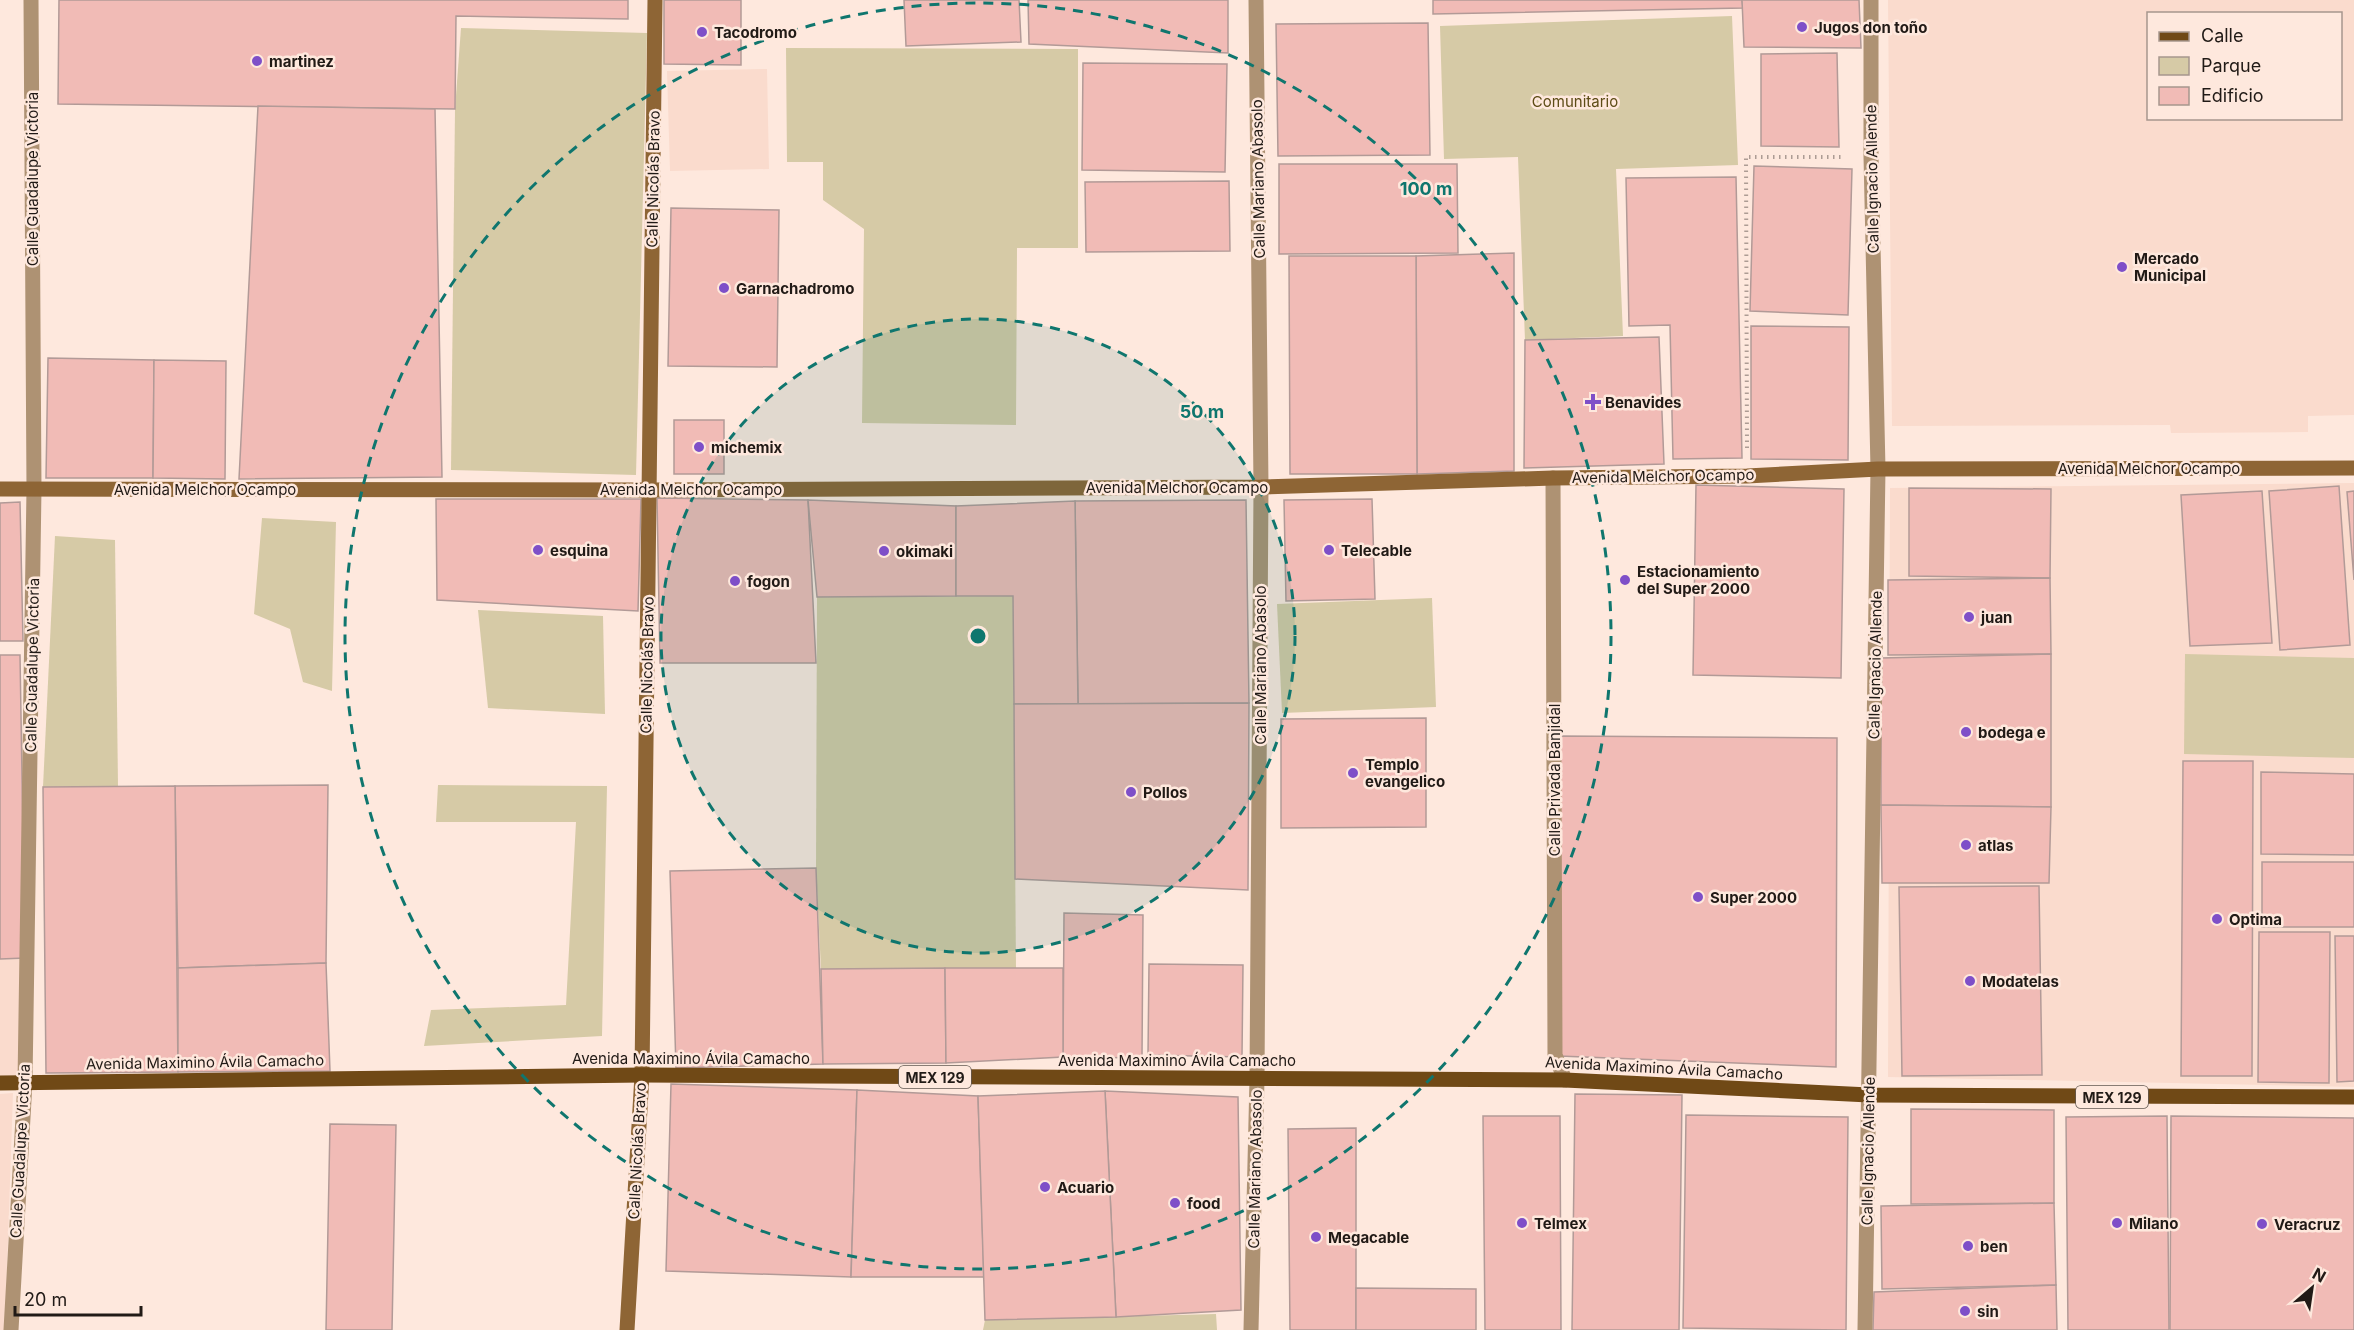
<svg xmlns="http://www.w3.org/2000/svg" width="2354" height="1330" font-family="Inter,sans-serif">
  <rect width="100%" height="100%" fill="#fee8dd"/>
  <g fill="#fadbcd" fill-rule="evenodd">
    <path d="M 1888,0 L 2354,0 L 2354,415 L 2308,416 L 2308,432 L 2171,433 L 2170,425 L 1892,426 ZM 2148,14 L 2340,14 L 2340,118 L 2148,118 Z"/>
    <path d="M 767,69 L 769,169 L 670,171 L 667,71 Z"/>
    <path d="M 2354,483 L 2354,1087 L 1888,1077 L 1890,488 Z"/>
    <path d="M 25,958 L 19,1075 L 0,1076 L 0,959 Z"/>
    <path d="M 13,1093 L 5,1330 L 0,1330 L 0,1094 Z"/>
  </g>
  <g fill="#d6caa6">
    <path d="M 1732,16 L 1738,165 L 1616,169 L 1623,336 L 1525,340 L 1518,157 L 1444,159 L 1440,26 Z"/>
    <path d="M 461,28 L 647,33 L 636,475 L 451,470 L 455,109 Z"/>
    <path d="M 786,48 L 1078,49 L 1078,248 L 1017,248 L 1016,425 L 862,423 L 864,229 L 823,200 L 823,162 L 787,162 Z"/>
    <path d="M 262,518 L 336,522 L 332,691 L 303,682 L 290,629 L 254,614 Z"/>
    <path d="M 55,536 L 115,540 L 118,786 L 43,787 Z"/>
    <path d="M 1013,596 L 1016,968 L 821,969 L 816,868 L 817,597 Z"/>
    <path d="M 1432,598 L 1436,707 L 1282,713 L 1277,604 Z"/>
    <path d="M 478,610 L 603,616 L 605,714 L 488,708 Z"/>
    <path d="M 2185,654 L 2354,658 L 2354,758 L 2184,754 Z"/>
    <path d="M 438,785 L 607,786 L 602,1036 L 424,1046 L 431,1010 L 566,1005 L 576,822 L 436,822 Z"/>
    <path d="M 1216,1314 L 1217,1330 L 983,1330 L 985,1320 Z"/>
  </g>
  <g fill="#f1bbb6" stroke="#b29a97" stroke-width="1.5">
    <path d="M 59,0 L 628,0 L 628,19 L 456,16 L 455,109 L 58,104 Z"/>
    <path d="M 664,0 L 741,0 L 741,65 L 664,64 Z"/>
    <path d="M 904,0 L 1019,0 L 1021,42 L 906,46 Z"/>
    <path d="M 1028,0 L 1228,0 L 1228,53 L 1029,44 Z"/>
    <path d="M 1433,0 L 1742,0 L 1743,8 L 1433,14 Z"/>
    <path d="M 1742,0 L 1859,0 L 1861,48 L 1744,47 Z"/>
    <path d="M 1428,23 L 1430,155 L 1278,156 L 1276,24 Z"/>
    <path d="M 1837,53 L 1839,147 L 1761,146 L 1761,54 Z"/>
    <path d="M 1083,63 L 1227,64 L 1225,172 L 1082,170 Z"/>
    <path d="M 258,106 L 435,109 L 442,477 L 239,479 Z"/>
    <path d="M 1279,164 L 1457,164 L 1458,253 L 1279,254 Z"/>
    <path d="M 1754,166 L 1852,169 L 1848,315 L 1750,311 Z"/>
    <path d="M 1736,177 L 1742,458 L 1673,459 L 1670,325 L 1629,326 L 1626,178 Z"/>
    <path d="M 1229,181 L 1230,251 L 1086,252 L 1085,182 Z"/>
    <path d="M 671,208 L 779,210 L 777,367 L 668,366 Z"/>
    <path d="M 1514,253 L 1514,471 L 1417,474 L 1416,256 Z"/>
    <path d="M 1289,256 L 1416,256 L 1417,474 L 1290,474 Z"/>
    <path d="M 1751,326 L 1849,327 L 1848,460 L 1751,459 Z"/>
    <path d="M 1659,337 L 1664,464 L 1524,468 L 1525,340 Z"/>
    <path d="M 48,358 L 154,360 L 153,478 L 46,478 Z"/>
    <path d="M 154,360 L 226,361 L 225,479 L 153,478 Z"/>
    <rect x="674" y="420" width="50" height="54"/>
    <path d="M 1696,485 L 1844,489 L 1841,678 L 1693,675 Z"/>
    <path d="M 2339,486 L 2350,645 L 2280,650 L 2269,491 Z"/>
    <path d="M 1909,488 L 2051,489 L 2050,578 L 1909,576 Z"/>
    <path d="M 2262,491 L 2272,643 L 2190,646 L 2181,495 Z"/>
    <path d="M 2354,491 L 2354,580 L 2347,492 Z"/>
    <path d="M 657,498 L 808,500 L 816,663 L 660,663 Z"/>
    <path d="M 436,499 L 641,499 L 638,611 L 437,600 Z"/>
    <path d="M 1372,499 L 1375,599 L 1286,601 L 1284,500 Z"/>
    <path d="M 808,500 L 956,506 L 956,596 L 817,597 Z"/>
    <path d="M 1246,500 L 1249,703 L 1078,704 L 1075,501 Z"/>
    <path d="M 1075,501 L 1078,704 L 1014,704 L 1013,596 L 956,596 L 956,506 Z"/>
    <path d="M 20,502 L 23,641 L 0,641 L 0,503 Z"/>
    <path d="M 2050,578 L 2051,654 L 1888,655 L 1888,580 Z"/>
    <path d="M 2051,654 L 2051,807 L 1881,805 L 1881,658 Z"/>
    <path d="M 0,655 L 20,655 L 25,958 L 0,959 Z"/>
    <path d="M 1249,703 L 1248,890 L 1015,879 L 1014,704 Z"/>
    <path d="M 1426,718 L 1426,827 L 1281,828 L 1281,719 Z"/>
    <path d="M 1560,736 L 1837,738 L 1836,1067 L 1559,1056 Z"/>
    <path d="M 2183,761 L 2253,761 L 2252,1076 L 2181,1076 Z"/>
    <path d="M 2261,772 L 2354,774 L 2354,855 L 2261,854 Z"/>
    <path d="M 328,785 L 326,963 L 178,968 L 175,786 Z"/>
    <path d="M 175,786 L 178,1072 L 46,1073 L 43,787 Z"/>
    <path d="M 1881,805 L 2051,807 L 2049,883 L 1882,883 Z"/>
    <rect x="2262" y="862" width="92" height="65"/>
    <path d="M 816,868 L 823,1064 L 676,1068 L 670,871 Z"/>
    <path d="M 2039,886 L 2042,1075 L 1902,1076 L 1899,887 Z"/>
    <path d="M 1064,913 L 1143,915 L 1142,1058 L 1063,1057 Z"/>
    <path d="M 2259,932 L 2330,932 L 2329,1083 L 2258,1082 Z"/>
    <path d="M 2335,936 L 2354,936 L 2354,1081 L 2337,1082 Z"/>
    <path d="M 326,963 L 330,1071 L 178,1072 L 178,968 Z"/>
    <path d="M 1149,964 L 1243,965 L 1242,1057 L 1148,1055 Z"/>
    <path d="M 945,968 L 946,1063 L 823,1064 L 821,969 Z"/>
    <path d="M 945,968 L 1063,968 L 1063,1057 L 946,1063 Z"/>
    <path d="M 671,1084 L 857,1090 L 851,1277 L 666,1271 Z"/>
    <path d="M 857,1090 L 978,1096 L 984,1277 L 851,1277 Z"/>
    <path d="M 1105,1091 L 1238,1097 L 1241,1310 L 1116,1317 Z"/>
    <path d="M 1105,1091 L 1116,1317 L 985,1320 L 978,1096 Z"/>
    <path d="M 1575,1094 L 1682,1095 L 1679,1330 L 1572,1330 Z"/>
    <path d="M 1911,1109 L 2054,1110 L 2054,1203 L 1911,1204 Z"/>
    <path d="M 1686,1115 L 1848,1117 L 1846,1330 L 1683,1328 Z"/>
    <path d="M 1483,1116 L 1560,1116 L 1561,1330 L 1485,1330 Z"/>
    <path d="M 2167,1116 L 2169,1330 L 2068,1330 L 2066,1117 Z"/>
    <path d="M 2171,1116 L 2354,1118 L 2354,1330 L 2170,1330 Z"/>
    <path d="M 330,1124 L 396,1125 L 392,1330 L 326,1330 Z"/>
    <path d="M 1356,1128 L 1356,1330 L 1290,1330 L 1288,1129 Z"/>
    <path d="M 2054,1203 L 2056,1285 L 1882,1289 L 1881,1206 Z"/>
    <path d="M 2056,1285 L 2057,1330 L 1873,1330 L 1874,1292 Z"/>
    <path d="M 1356,1288 L 1476,1289 L 1476,1330 L 1356,1330 Z"/>
  </g>
  <g fill="none" stroke-linecap="round" stroke-linejoin="round">
    <path stroke="#ad9c94" stroke-width="4" stroke-dasharray="1.5 4.5" stroke-linecap="butt" d="M 1747,448 L 1746,157 L 1843,157"/>
    <g stroke="#ae9273" stroke-width="15">
      <path d="M 1553,478 L 1555,1055 L 1565,1080"/>
      <path d="M 11,1330 L 25,1082 L 34,489 L 31,0"/>
      <path d="M 1251,1330 L 1257,1079 L 1261,487 L 1256,0"/>
      <path d="M 1865,1330 L 1878,469 L 1871,156 L 1871,0"/>
    </g>
    <g stroke="#8e6535" stroke-width="15">
      <path d="M 0,489 L 649,490 L 1261,487 L 1553,478 L 1747,476 L 1878,469 L 2354,468"/>
      <path d="M 627,1330 L 642,1075 L 655,0"/>
    </g>
    <path stroke="#704916" stroke-width="15" d="M 0,1083 L 642,1075 L 1565,1080 L 1869,1095 L 2354,1097"/>
  </g>
  <circle cx="978" cy="636" r="317" fill="#0f766e" fill-opacity=".12"/>
  <g fill="none" stroke="#0f766e" stroke-width="3" stroke-dasharray="10 8">
    <circle cx="978" cy="636" r="317"/>
    <circle cx="978" cy="636" r="633"/>
  </g>
  <g fill="#7e4fc8" stroke="#fee8dd" stroke-width="2">
    <circle cx="1802" cy="27" r="6"/>
    <circle cx="702" cy="32" r="6"/>
    <circle cx="257" cy="61" r="6"/>
    <circle cx="2122" cy="267" r="6"/>
    <circle cx="724" cy="288" r="6"/>
    <path d="M1590 393h6v6h6v6h-6v6h-6v-6h-6v-6h6z"/>
    <circle cx="699" cy="447" r="6"/>
    <circle cx="538" cy="550" r="6"/>
    <circle cx="1329" cy="550" r="6"/>
    <circle cx="884" cy="551" r="6"/>
    <circle cx="1625" cy="580" r="6"/>
    <circle cx="735" cy="581" r="6"/>
    <circle cx="1969" cy="617" r="6"/>
    <circle cx="1966" cy="732" r="6"/>
    <circle cx="1353" cy="773" r="6"/>
    <circle cx="1131" cy="792" r="6"/>
    <circle cx="1966" cy="845" r="6"/>
    <circle cx="1698" cy="897" r="6"/>
    <circle cx="2217" cy="919" r="6"/>
    <circle cx="1970" cy="981" r="6"/>
    <circle cx="1045" cy="1187" r="6"/>
    <circle cx="1175" cy="1203" r="6"/>
    <circle cx="1522" cy="1223" r="6"/>
    <circle cx="2117" cy="1223" r="6"/>
    <circle cx="2262" cy="1224" r="6"/>
    <circle cx="1316" cy="1237" r="6"/>
    <circle cx="1968" cy="1246" r="6"/>
    <circle cx="1965" cy="1311" r="6"/>
  </g>
  <g text-anchor="middle" dominant-baseline="central" stroke-width="5" stroke-linejoin="round" paint-order="stroke">
    <g fill="#fee8dd" stroke="#635852" stroke-width="1.5">
      <rect x="899" y="1066" width="72" height="22" rx="4.5"/>
      <rect x="2076" y="1086" width="72" height="22" rx="4.5"/>
    </g>
    <g font-size="14" font-weight="bold" fill="#211a16">
      <text x="935" y="1077">MEX 129</text>
      <text x="2112" y="1097">MEX 129</text>
    </g>
    <g font-size="15" font-weight="bold" fill="#211a16" stroke="#fee8dd" text-anchor="start">
      <text x="1814" y="27">Jugos don toño</text>
      <text x="714" y="32">Tacodromo</text>
      <text x="269" y="61">martinez</text>
      <text x="2134" y="258">Mercado<tspan x="2134" dy="17">Municipal</tspan></text>
      <text x="736" y="288">Garnachadromo</text>
      <text x="1605" y="402">Benavides</text>
      <text x="711" y="447">michemix</text>
      <text x="550" y="550">esquina</text>
      <text x="1341" y="550">Telecable</text>
      <text x="896" y="551">okimaki</text>
      <text x="1637" y="571">Estacionamiento<tspan x="1637" dy="17">del Super 2000</tspan></text>
      <text x="747" y="581">fogon</text>
      <text x="1981" y="617">juan</text>
      <text x="1978" y="732">bodega e</text>
      <text x="1365" y="764">Templo<tspan x="1365" dy="17">evangelico</tspan></text>
      <text x="1143" y="792">Pollos</text>
      <text x="1978" y="845">atlas</text>
      <text x="1710" y="897">Super 2000</text>
      <text x="2229" y="919">Optima</text>
      <text x="1982" y="981">Modatelas</text>
      <text x="1057" y="1187">Acuario</text>
      <text x="1187" y="1203">food</text>
      <text x="1534" y="1223">Telmex</text>
      <text x="2129" y="1223">Milano</text>
      <text x="2274" y="1224">Veracruz</text>
      <text x="1328" y="1237">Megacable</text>
      <text x="1980" y="1246">ben</text>
      <text x="1977" y="1311">sin</text>
    </g>
    <g font-size="15" fill="#5d4c16" stroke="#fee8dd">
      <text x="1575" y="101">Comunitario</text>
    </g>
    <g font-size="15" fill="#211a16" stroke="#fee8dd">
      <text transform="translate(32 179) rotate(-90)">Calle Guadalupe Victoria</text>
      <text transform="translate(653 179) rotate(-89)">Calle Nicolás Bravo</text>
      <text transform="translate(1258 179) rotate(-91)">Calle Mariano Abasolo</text>
      <text transform="translate(1872 179) rotate(-91)">Calle Ignacio Allende</text>
      <text x="2149" y="468">Avenida Melchor Ocampo</text>
      <text transform="translate(1663 476) rotate(-1)">Avenida Melchor Ocampo</text>
      <text x="1177" y="487">Avenida Melchor Ocampo</text>
      <text x="205" y="489">Avenida Melchor Ocampo</text>
      <text x="691" y="489">Avenida Melchor Ocampo</text>
      <text transform="translate(32 665) rotate(-89)">Calle Guadalupe Victoria</text>
      <text transform="translate(647 665) rotate(-89)">Calle Nicolás Bravo</text>
      <text transform="translate(1260 665) rotate(-90)">Calle Mariano Abasolo</text>
      <text transform="translate(1875 665) rotate(-89)">Calle Ignacio Allende</text>
      <text transform="translate(1554 780) rotate(-90)">Calle Privada Banjidal</text>
      <text x="691" y="1058">Avenida Maximino Ávila Camacho</text>
      <text x="1177" y="1060">Avenida Maximino Ávila Camacho</text>
      <text transform="translate(205 1062) rotate(-1)">Avenida Maximino Ávila Camacho</text>
      <text transform="translate(1664 1068) rotate(3)">Avenida Maximino Ávila Camacho</text>
      <text transform="translate(20 1151) rotate(-87)">Calle Guadalupe Victoria</text>
      <text transform="translate(637 1151) rotate(-87)">Calle Nicolás Bravo</text>
      <text transform="translate(1868 1151) rotate(-89)">Calle Ignacio Allende</text>
      <text transform="translate(1255 1169) rotate(-89)">Calle Mariano Abasolo</text>
    </g>
  </g>
  <circle cx="978" cy="636" r="9" fill="#0f766e" stroke="#fee8dd" stroke-width="3"/>
  <g font-size="18" text-anchor="middle" font-weight="bold" fill="#0f766e" stroke="#fee8dd" stroke-width="5" stroke-linejoin="round" paint-order="stroke">
    <text x="1426" y="195">100 m</text>
    <text x="1202" y="418">50 m</text>
  </g>
  <rect x="2147" y="12" width="195" height="108" fill="#fee8dd" stroke="#a6968d" stroke-width="1.5"/>
  <rect x="2159" y="32" width="30" height="9" fill="#704916" stroke="#a6968d" stroke-width="1.5"/>
  <text x="2201" y="42" font-size="18" fill="#211a16">Calle</text>
  <rect x="2159" y="57" width="30" height="18" fill="#d6caa6" stroke="#a6968d" stroke-width="1.5"/>
  <text x="2201" y="72" font-size="18" fill="#211a16">Parque</text>
  <rect x="2159" y="87" width="30" height="18" fill="#f1bbb6" stroke="#a6968d" stroke-width="1.5"/>
  <text x="2201" y="102" font-size="18" fill="#211a16">Edificio</text>
  <g transform="translate(2312 1288) rotate(29)" stroke="#fee8dd" stroke-width="4.5" paint-order="stroke">
  <path d="M0-4.5L10 22L0 15L-10 22Z" fill="#211a16"/>
  <text y="-9" font-size="16" font-weight="bold" text-anchor="middle" fill="#211a16">N</text>
  </g>
  <path d="M15 1306v9h126v-9" fill="none" stroke="#211a16" stroke-width="3"/>
  <text x="24" y="1306" font-size="18" fill="#211a16" stroke="#fee8dd" stroke-width="4.5" paint-order="stroke">20 m</text>
</svg>
